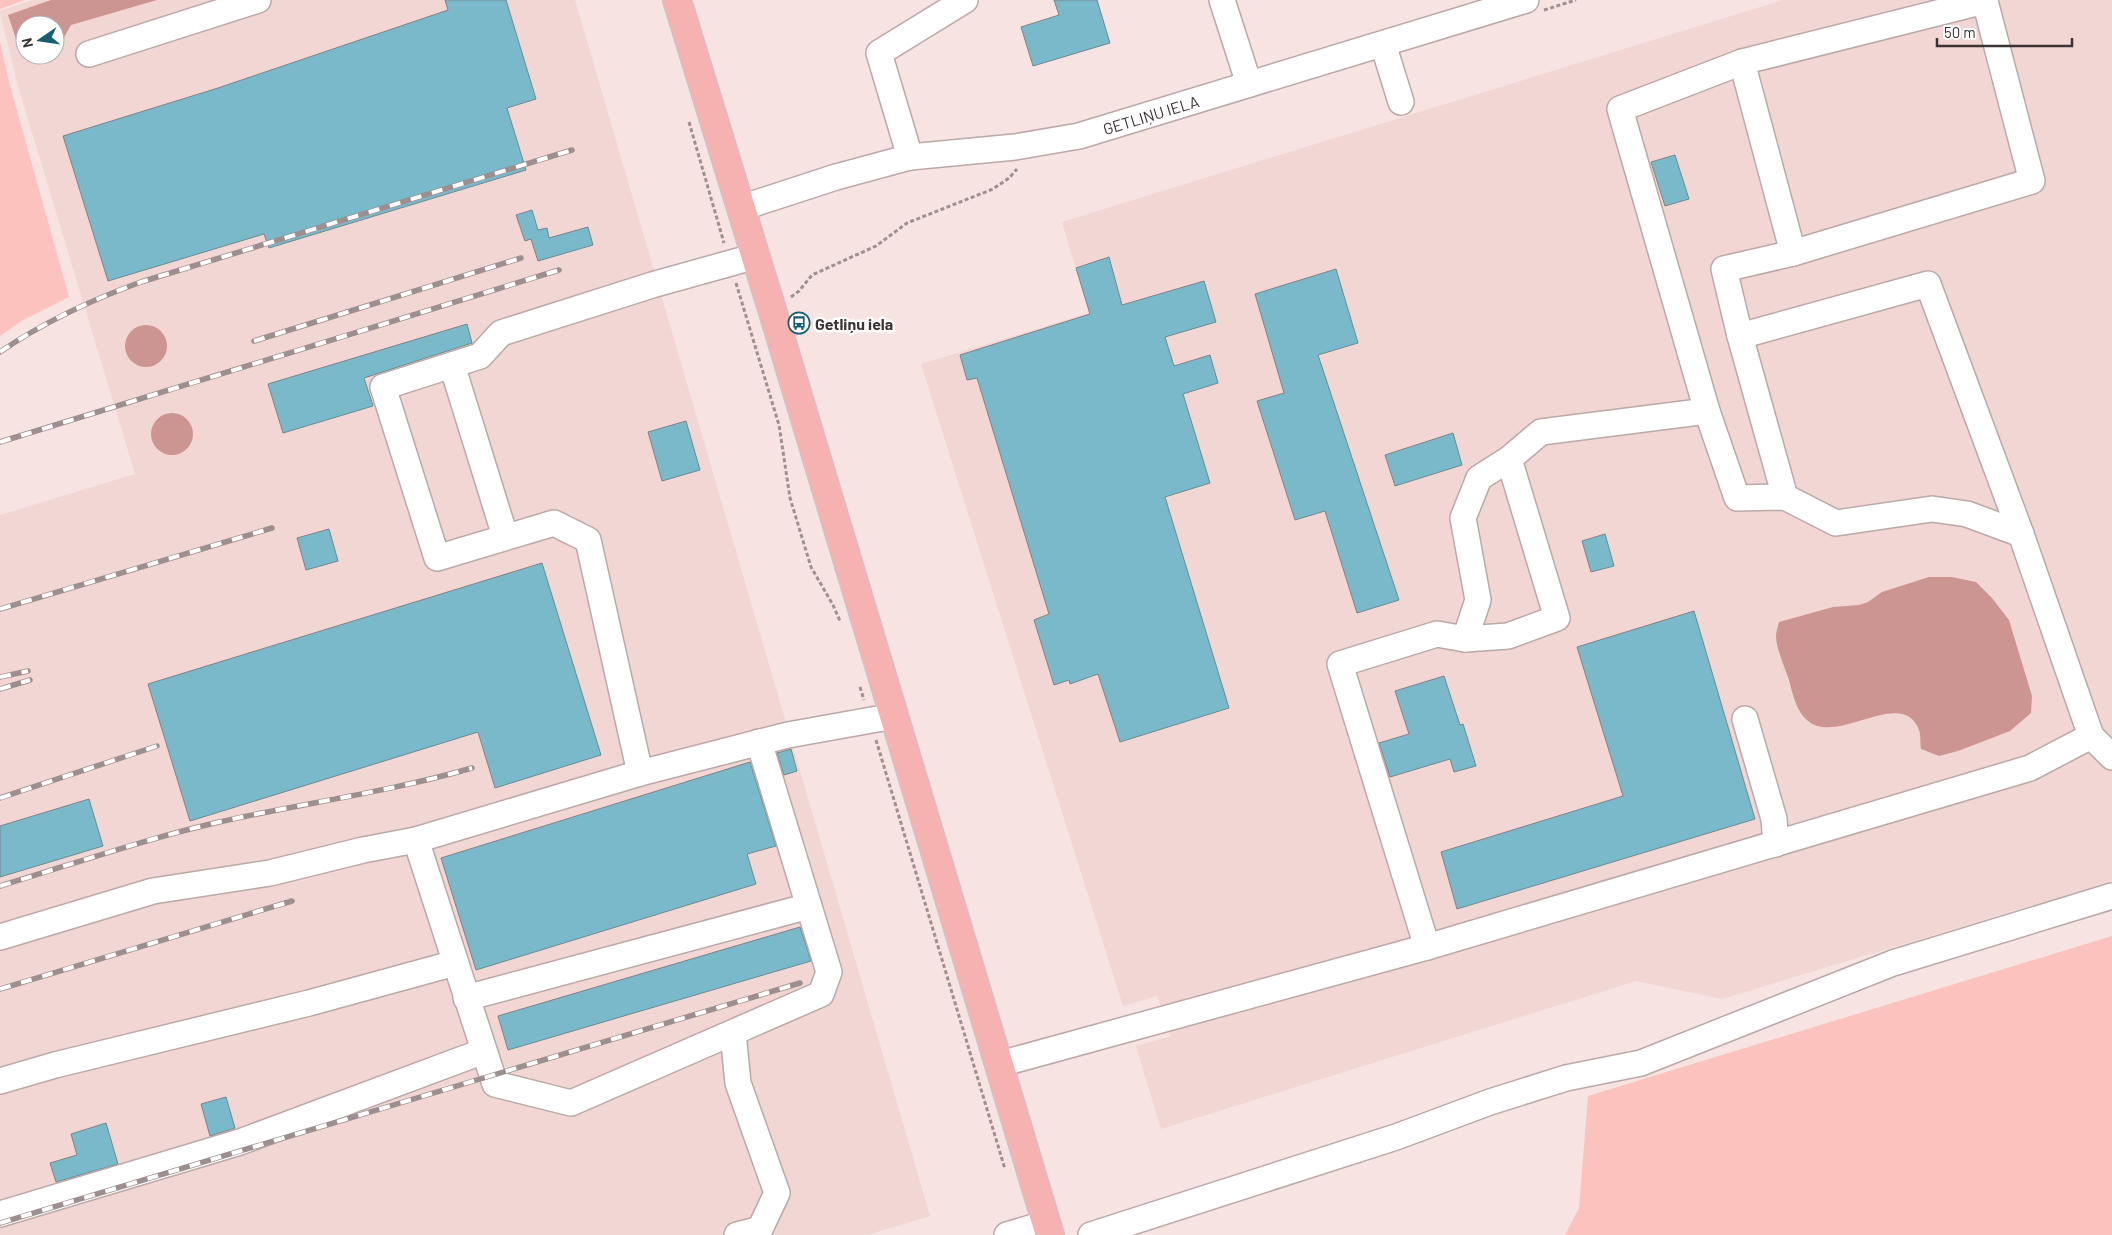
<svg xmlns="http://www.w3.org/2000/svg" width="2112" height="1235" font-family="Barlow,sans-serif">
  <rect width="100%" height="100%" fill="#f6e3e2"/>
  <g fill="#f1d6d4" fill-rule="evenodd">
    <path d="M 32,0 L 575,0 L 930,1216 L 867,1235 L 0,1235 L 0,515 L 135,474 L 18,86 L 0,13 L 0,11 ZM 25,25 L 55,25 L 55,55 L 25,55 Z"/>
    <path d="M 1783,0 L 2112,0 L 2112,881 L 1722,999 L 1636,981 L 1161,1129 L 1136,1046 L 1171,1036 L 1157,996 L 1123,1006 L 921,364 L 1089,313 L 1062,222 Z"/>
  </g>
  <g fill="#fcc2be">
    <path d="M 0,0 L 25,0 L 0,9 Z"/>
    <path d="M 0,42 L 9,82 L 69,297 L 23,320 L 0,336 Z"/>
    <path d="M 2112,936 L 2112,1235 L 1565,1235 L 1579,1208 L 1588,1096 Z"/>
  </g>
  <g fill="#cd9591">
    <path d="M 51,0 L 157,0 L 71,25 L 62,41 L 55,43 L 55,25 L 25,25 L 25,53 L 23,54 L 16,39 L 8,15 Z"/>
    <circle cx="146" cy="346" r="21"/>
    <circle cx="172" cy="434" r="21"/>
    <path d="M 1929,577 L 1952,577 L 1976,582 L 1992,598 L 2009,620 L 2032,696 L 2031,713 L 2010,731 L 1958,751 L 1939,756 L 1921,749 C 1920,743 1921,735 1919,730 C 1902,686 1838,746 1808,721 C 1796,711 1793,695 1789,680 C 1785,668 1776,648 1776,636 C 1776,632 1778,626 1779,622 L 1833,607 L 1859,605 L 1868,602 L 1882,592 Z"/>
  </g>
  <g fill="#7ab9ca" stroke="#75868b">
    <path d="M 445,0 L 506,0 L 536,99 L 507,108 L 526,170 L 269,248 L 264,234 L 108,281 L 63,136 L 218,88 L 448,10 Z"/>
    <path d="M 1054,0 L 1097,0 L 1110,43 L 1033,66 L 1021,27 L 1059,15 Z"/>
    <path d="M 1675,155 L 1689,199 L 1665,206 L 1651,162 Z"/>
    <path d="M 532,210 L 538,230 L 547,228 L 549,238 L 588,227 L 593,245 L 538,261 L 531,239 L 525,241 L 516,215 Z"/>
    <path d="M 1109,257 L 1122,305 L 1204,281 L 1216,322 L 1165,337 L 1174,366 L 1210,355 L 1218,383 L 1183,394 L 1210,483 L 1165,497 L 1229,708 L 1120,742 L 1098,674 L 1070,684 L 1069,680 L 1054,685 L 1034,620 L 1049,614 L 977,378 L 967,380 L 960,355 L 1090,314 L 1076,268 Z"/>
    <path d="M 1336,269 L 1358,343 L 1318,355 L 1399,600 L 1357,613 L 1325,511 L 1295,520 L 1257,401 L 1284,393 L 1255,294 Z"/>
    <path d="M 467,324 L 472,343 L 364,378 L 373,406 L 283,433 L 268,384 Z"/>
    <path d="M 686,421 L 700,470 L 662,481 L 648,432 Z"/>
    <path d="M 1453,433 L 1462,465 L 1395,486 L 1385,455 Z"/>
    <path d="M 329,529 L 338,561 L 306,570 L 297,538 Z"/>
    <path d="M 1605,534 L 1614,566 L 1591,572 L 1582,541 Z"/>
    <path d="M 542,563 L 601,755 L 495,788 L 478,732 L 190,821 L 148,684 Z"/>
    <path d="M 1694,611 L 1755,819 L 1457,909 L 1441,852 L 1623,796 L 1577,647 Z"/>
    <path d="M 1444,676 L 1460,725 L 1463,724 L 1476,766 L 1454,772 L 1450,759 L 1390,777 L 1379,743 L 1409,734 L 1395,691 Z"/>
    <path d="M 791,749 L 797,771 L 784,775 L 777,753 Z"/>
    <path d="M 750,762 L 776,846 L 747,854 L 756,884 L 476,970 L 441,858 Z"/>
    <path d="M 89,799 L 103,846 L 0,877 L 0,826 Z"/>
    <path d="M 800,927 L 811,961 L 508,1050 L 498,1016 Z"/>
    <path d="M 226,1097 L 235,1128 L 210,1136 L 201,1104 Z"/>
    <path d="M 106,1123 L 118,1164 L 56,1182 L 50,1163 L 77,1155 L 71,1134 Z"/>
  </g>
  <g fill="none" stroke-linecap="round" stroke-linejoin="round">
    <g stroke="#bba9a8" stroke-width="28">
      <g id="minor">
        <path d="M 1222,0 L 1249,84"/>
        <path d="M 1383,44 L 1401,102"/>
        <path d="M 89,54 L 258,0"/>
        <path d="M 1742,62 L 1793,253 L 1724,269 L 1740,336 L 1785,497"/>
        <path d="M 910,157 L 879,53 L 965,0"/>
        <path id="s1" d="M 741,208 L 836,177 L 910,157 L 1015,147 L 1079,136 L 1526,0"/>
        <path d="M 756,256 L 652,285 L 501,333 L 480,356 L 383,387 L 437,558 L 554,523 L 588,540 L 640,773 L 788,735 L 894,716"/>
        <path d="M 1740,336 L 1928,284 L 2021,534"/>
        <path d="M 452,365 L 505,536"/>
        <path d="M 1465,639 L 1478,600 L 1463,518 L 1479,478 L 1509,459"/>
        <path d="M 1745,719 L 1774,819 L 1776,844"/>
        <path d="M 2091,736 L 2112,757"/>
        <path d="M 640,773 L 416,840 L 495,1084 L 571,1103 L 821,994 L 829,972 L 759,742"/>
        <path d="M 0,937 L 153,891 L 270,873 L 363,850 L 416,840"/>
        <path d="M 1427,947 L 1340,664 L 1437,634 L 1465,639 L 1508,636 L 1557,618 L 1509,459 L 1541,432 L 1707,411"/>
        <path d="M 466,998 L 809,906"/>
        <path d="M 733,1033 L 738,1083 L 777,1193 L 760,1229 L 737,1235"/>
        <path d="M 1000,1064 L 1427,947 L 2030,768 L 2091,736 L 2021,534 L 1967,514 L 1932,509 L 1836,523 L 1785,497 L 1737,498 L 1707,411 L 1620,109 L 1742,62 L 1985,1 L 2032,181 L 1793,253"/>
        <path d="M 0,1081 L 55,1065 L 309,1003 L 455,963"/>
        <path d="M 0,1214 L 240,1142 L 484,1051"/>
        <path d="M 1007,1235 L 1047,1223"/>
        <path d="M 1091,1235 L 1396,1137 L 1490,1102 L 1566,1078 L 1641,1063 L 1893,963 L 2112,896"/>
      </g>
    </g>
    <g stroke="#c8c6c6" stroke-width="30">
      <path id="major" d="M 677,0 L 778,329 L 1050,1235"/>
    </g>
    <g stroke="#9e9090" stroke-width="3" stroke-dasharray="4 2.5" stroke-linecap="butt">
      <path d="M 1544,10 L 1576,0"/>
      <path d="M 689,122 L 724,243"/>
      <path d="M 736,283 L 779,425 L 790,498 L 811,567 L 833,605 L 840,621"/>
      <path d="M 791,297 L 799,291 L 812,275 L 876,246 L 907,223 L 993,189 L 1009,178 L 1017,169"/>
      <path d="M 860,687 L 864,700"/>
      <path d="M 876,740 L 1005,1169"/>
    </g>
    <use href="#minor" stroke="#fff" stroke-width="25"/>
    <use href="#major" stroke="#f6b2b0" stroke-width="28"/>
    <g stroke="#9d8f8f" stroke-width="5.5">
      <g id="rail">
        <path d="M 254,341 L 521,258"/>
        <path d="M 0,352 C 44,322 91,300 141,282 L 572,150"/>
        <path d="M 0,442 L 559,270"/>
        <path d="M 0,609 L 272,528"/>
        <path d="M 0,677 L 28,671"/>
        <path d="M 0,689 L 30,680"/>
        <path d="M 0,798 L 157,746"/>
        <path d="M 0,886 C 73,864 145,839 219,822 C 304,803 389,792 472,768"/>
        <path d="M 0,989 L 292,901"/>
        <path d="M 0,1223 L 800,983"/>
      </g>
    </g>
    <use href="#rail" stroke="#fff" stroke-width="4" stroke-dasharray="11" stroke-linecap="butt"/>
  </g>
  <defs>
    <g id="bus-ring" transform="scale(1.125)"><circle r="9.5" fill="#fff" stroke="#175f6f" stroke-width="1.5"/><path d="M-5-6H5V4H4V6H2V4H-2V6H-4V4H-5ZM-3.5-4V0h7V-4ZM-3.5 1.2v1.5H-2V1.2ZM2 1.2v1.5H3.5V1.2Z" fill="#175f6f"/></g>
  </defs>
  <g fill-rule="evenodd">
    <use href="#bus-ring" x="799" y="323"/>
  </g>
  <g text-anchor="middle" dominant-baseline="central" stroke-width="5" stroke-linejoin="round" paint-order="stroke">
    <g font-size="16" fill="#3c3434" stroke="#fff">
      <text stroke="none"><textPath href="#s1" startOffset="422">GETLIŅU IELA</textPath></text>
    </g>
    <g font-size="16" font-weight="bold" fill="#3c3434" stroke="#fff" text-anchor="start">
      <text x="815" y="323">Getliņu iela</text>
    </g>
  </g>
  <g transform="translate(40 40) rotate(257)"><circle r="24" fill="#ffffff" stroke="#b1aeae"/>
  <path d="M0-4L9 19L0 12L-9 19Z" fill="#175f6f"/>
  <text y="-8" font-size="14" font-weight="bold" text-anchor="middle" fill="#3c3434">N</text>
  </g>
  <path d="M1937 38v8h135v-8" fill="none" stroke="#3c3434" stroke-width="2.5"/>
  <text x="1944" y="38" font-size="15" fill="#3c3434" stroke="#ffffff" stroke-width="4" paint-order="stroke">50 m</text>
</svg>
